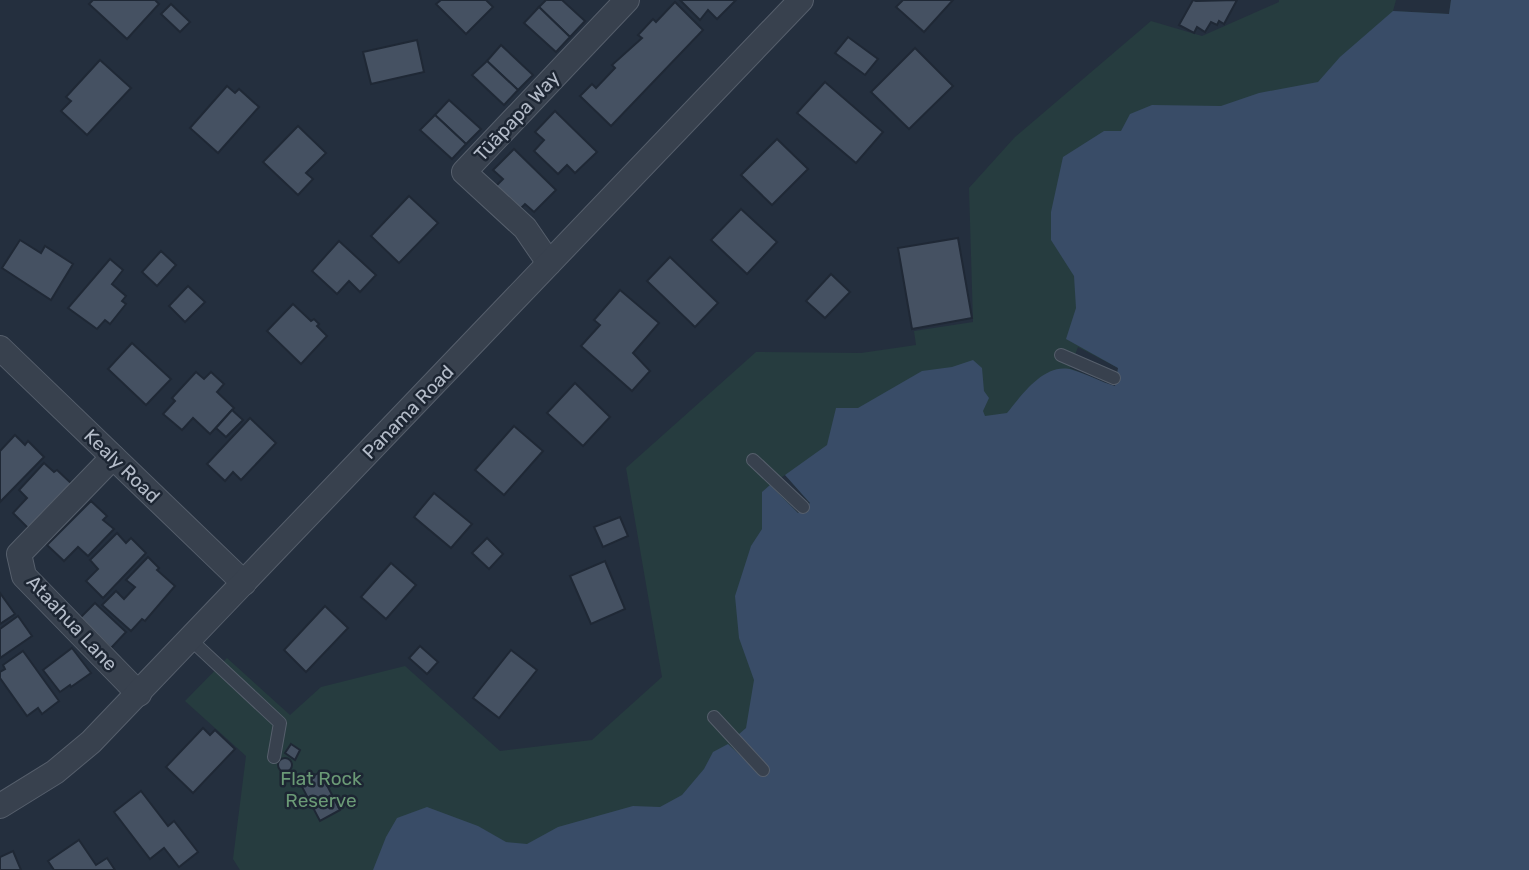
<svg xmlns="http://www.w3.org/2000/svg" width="1529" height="870" font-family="Rubik,sans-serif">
  <rect width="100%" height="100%" fill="#242f3e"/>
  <path fill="#263c3f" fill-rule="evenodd" d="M 1279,0 L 1396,0 L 1393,11 L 1449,14 L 1451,0 L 1529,0 L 1529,870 L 240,870 L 233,859 L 246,756 L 185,701 L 227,658 L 290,715 L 321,687 L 405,666 L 500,751 L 592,740 L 662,677 L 626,468 L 756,352 L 861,353 L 916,345 L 914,331 L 973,322 L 969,188 L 1015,137 L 1151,21 L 1202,36 L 1279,2 ZM 1078,347 L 1118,368 L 1115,387 L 1070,368 ZM 785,475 L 810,503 L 798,513 L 771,485 Z"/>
  <path fill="#394c67" d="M 1451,0 L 1529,0 L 1529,870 L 373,870 L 386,837 L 397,818 L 427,807 L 478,826 L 506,842 L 527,844 L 558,827 L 633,806 L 660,807 L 682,795 L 704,769 L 713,752 L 728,744 L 759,773 L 738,735 L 746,728 L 754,680 L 739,638 L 735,596 L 751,546 L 762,529 L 762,492 L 770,485 L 798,513 L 810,503 L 785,475 L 827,445 L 836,408 L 858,408 L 922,371 L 952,367 L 973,360 L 982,368 L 984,391 L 989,398 L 983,411 L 985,416 L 1007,413 C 1022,395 1045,361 1073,370 C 1087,374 1101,382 1115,386 L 1118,368 L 1066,339 L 1076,308 L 1074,276 L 1051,240 L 1051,212 L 1063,157 L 1104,131 L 1121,131 L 1130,114 L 1152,105 L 1221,106 L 1259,93 L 1318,82 L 1340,57 L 1393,11 L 1449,14 Z"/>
  <g fill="#455162" stroke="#1f2835" stroke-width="2">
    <path d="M 93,0 L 155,0 L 159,4 L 127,39 L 89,4 Z"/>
    <path d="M 441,0 L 486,0 L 493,7 L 466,34 L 436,4 Z"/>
    <path d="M 546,0 L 562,0 L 585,21 L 570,37 L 539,7 Z"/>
    <path d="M 680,0 L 736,0 L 717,19 L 708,10 L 700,20 Z"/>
    <path d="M 903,0 L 953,0 L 924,32 L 896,7 Z"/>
    <path d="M 1193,0 L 1196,1 L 1237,0 L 1224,24 L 1219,21 L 1217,25 L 1211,22 L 1205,32 L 1197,27 L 1194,33 L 1179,25 Z"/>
    <path d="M 675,2 L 703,30 L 611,126 L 580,96 L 592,84 L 596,88 L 615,68 L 612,65 L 642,38 L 638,35 L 653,19 L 656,22 Z"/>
    <path d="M 171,4 L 190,22 L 180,32 L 161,14 Z"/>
    <path d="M 539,7 L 570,37 L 556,52 L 524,23 Z"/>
    <path d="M 848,37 L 878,59 L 865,75 L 835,53 Z"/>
    <path d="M 417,40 L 424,72 L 371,84 L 363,52 Z"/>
    <path d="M 501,45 L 533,75 L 518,90 L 487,61 Z"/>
    <path d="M 915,48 L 953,86 L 909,129 L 871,92 Z"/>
    <path d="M 100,60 L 131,88 L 87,135 L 61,111 L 71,101 L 66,97 Z"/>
    <path d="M 487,61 L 518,90 L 504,105 L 472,75 Z"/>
    <path d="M 825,82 L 883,132 L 856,163 L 797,113 Z"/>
    <path d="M 227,86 L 235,93 L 239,89 L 259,107 L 218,153 L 190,128 Z"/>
    <path d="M 449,100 L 481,129 L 466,144 L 435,115 Z"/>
    <path d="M 555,111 L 597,152 L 575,173 L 567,165 L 558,174 L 534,151 L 544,140 L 535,132 Z"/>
    <path d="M 435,115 L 466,144 L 452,159 L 420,130 Z"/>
    <path d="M 298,126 L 326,153 L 306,173 L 313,179 L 298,195 L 263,162 Z"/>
    <path d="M 777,139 L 808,169 L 772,205 L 741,175 Z"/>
    <path d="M 514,149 L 556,190 L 534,212 L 525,204 L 517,212 L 493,189 L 503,179 L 493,170 Z"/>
    <path d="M 409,196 L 438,223 L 399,263 L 371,236 Z"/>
    <path d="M 741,209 L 777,242 L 747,274 L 711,240 Z"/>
    <path d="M 958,238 L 972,318 L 912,329 L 898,248 Z"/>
    <path d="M 20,240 L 41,253 L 45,246 L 73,264 L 51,300 L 2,268 Z"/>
    <path d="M 339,241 L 376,275 L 360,292 L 349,281 L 337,294 L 312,271 Z"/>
    <path d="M 161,251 L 176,265 L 157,286 L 142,272 Z"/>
    <path d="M 670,257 L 718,303 L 695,327 L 647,281 Z"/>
    <path d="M 110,259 L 123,270 L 112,284 L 126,296 L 122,301 L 126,304 L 110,324 L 105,320 L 97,329 L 68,308 Z"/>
    <path d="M 831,274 L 850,292 L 825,318 L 806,301 Z"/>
    <path d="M 188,286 L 205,302 L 185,322 L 169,306 Z"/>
    <path d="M 620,290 L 659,323 L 633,353 L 650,371 L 632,391 L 581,346 L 600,325 L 594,320 Z"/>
    <path d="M 293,304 L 311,321 L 314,319 L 319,324 L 317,326 L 327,336 L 301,364 L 267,331 Z"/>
    <path d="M 132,343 L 171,379 L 146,405 L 108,369 Z"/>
    <path d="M 196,372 L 204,379 L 211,372 L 224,384 L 217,392 L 234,408 L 210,434 L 193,418 L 182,430 L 163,414 L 175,401 L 172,398 Z"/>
    <path d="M 575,383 L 610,417 L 583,446 L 547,413 Z"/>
    <path d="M 232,410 L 243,420 L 226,437 L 216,428 Z"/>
    <path d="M 250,418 L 276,443 L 241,480 L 233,472 L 225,481 L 207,464 Z"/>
    <path d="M 514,426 L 543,451 L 504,495 L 475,470 Z"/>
    <path d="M 15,435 L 25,445 L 28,441 L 44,457 L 0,502 L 0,451 Z"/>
    <path d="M 44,463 L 54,472 L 57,470 L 73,485 L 30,530 L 13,513 L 27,498 L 19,490 Z"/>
    <path d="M 434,493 L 472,524 L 451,548 L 414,517 Z"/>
    <path d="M 91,501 L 107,516 L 103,520 L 114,529 L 88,556 L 78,547 L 64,561 L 47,545 Z"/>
    <path d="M 620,517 L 628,536 L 603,547 L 594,527 Z"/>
    <path d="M 117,533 L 126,543 L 131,538 L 146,553 L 103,598 L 86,581 L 98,569 L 90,560 Z"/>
    <path d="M 487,538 L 503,554 L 489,569 L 472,553 Z"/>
    <path d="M 148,557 L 159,568 L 157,570 L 175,586 L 145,621 L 142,619 L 131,631 L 102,605 L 116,591 L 124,599 L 135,587 L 126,580 Z"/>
    <path d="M 605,561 L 625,609 L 591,624 L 570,576 Z"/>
    <path d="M 391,563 L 416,585 L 386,619 L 361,597 Z"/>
    <path d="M 0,593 L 15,614 L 0,624 Z"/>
    <path d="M 95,603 L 126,632 L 111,648 L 80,618 Z"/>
    <path d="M 325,606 L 348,628 L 306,672 L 284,650 Z"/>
    <path d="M 18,616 L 32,636 L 0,658 L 0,629 Z"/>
    <path d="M 420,646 L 438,662 L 427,674 L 409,658 Z"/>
    <path d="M 72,648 L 91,673 L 71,687 L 70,685 L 60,692 L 43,670 Z"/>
    <path d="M 511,650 L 537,670 L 499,718 L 473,698 Z"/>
    <path d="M 23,651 L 59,701 L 42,714 L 38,708 L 27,716 L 0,678 L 0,672 L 5,669 L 3,665 Z"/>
    <path d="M 203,728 L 210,735 L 215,730 L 235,749 L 193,793 L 166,767 Z"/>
    <path d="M 291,744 L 300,750 L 295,760 L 285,753 Z"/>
    <circle cx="285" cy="765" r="7"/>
    <path d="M 320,772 L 340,810 L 320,821 L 300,783 Z"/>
    <path d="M 141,791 L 168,826 L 174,821 L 198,852 L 179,867 L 164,848 L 150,859 L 114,812 Z"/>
    <path d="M 79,840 L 96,865 L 107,858 L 115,870 L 54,870 L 48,861 Z"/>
    <path d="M 13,851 L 21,870 L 0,870 L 0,857 Z"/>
  </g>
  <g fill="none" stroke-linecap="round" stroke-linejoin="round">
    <g stroke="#565f6c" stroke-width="14">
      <g id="lane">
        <path d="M 1061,355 L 1114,378"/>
        <path d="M 753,460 L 803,507"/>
        <path d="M 191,640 L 280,723 L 274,757"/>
        <path d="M 714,717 L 763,770"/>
      </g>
    </g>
    <g stroke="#565f6c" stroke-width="26">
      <g id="street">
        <path d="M 549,263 L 525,228 L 464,172 L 627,0"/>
        <path d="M 0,348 L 244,583"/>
        <path d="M 113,457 L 19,554 L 24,576 L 139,694"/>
        <path d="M 0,806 L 55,772 L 91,742 L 801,0"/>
      </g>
    </g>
    <use href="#lane" stroke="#38414e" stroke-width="12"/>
    <use href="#street" stroke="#38414e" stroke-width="24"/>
  </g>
  <g text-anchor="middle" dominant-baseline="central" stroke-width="5" stroke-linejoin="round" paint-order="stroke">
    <g font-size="19" fill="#b4bcc9" stroke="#1d2633">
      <text transform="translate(517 116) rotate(-47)">Tūāpapa Way</text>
      <text transform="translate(408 412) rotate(-46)">Panama Road</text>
      <text transform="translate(122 466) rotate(44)">Kealy Road</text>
      <text transform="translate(72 623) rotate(47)">Ataahua Lane</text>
    </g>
    <g font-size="19" fill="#6b9a76" stroke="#1d2633">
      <text x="321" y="778">Flat Rock<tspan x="321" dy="22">Reserve</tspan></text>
    </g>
  </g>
</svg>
